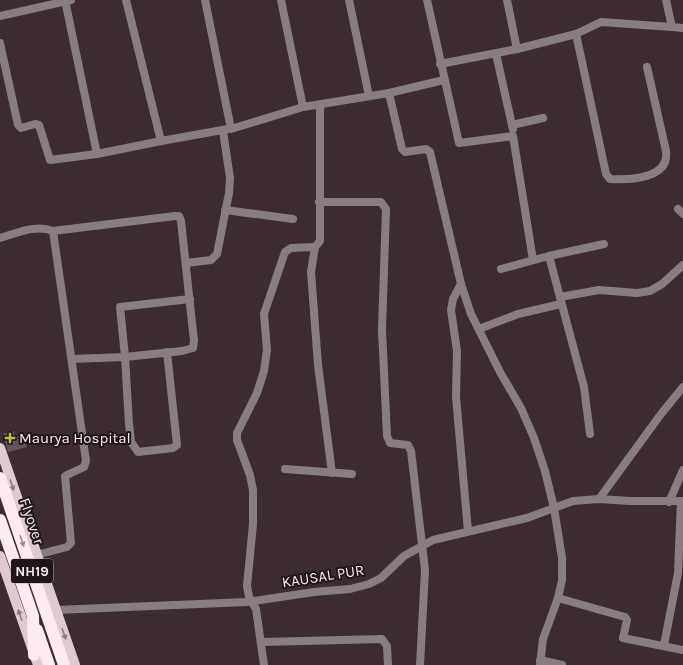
<svg xmlns="http://www.w3.org/2000/svg" width="683" height="665" font-family="Karla,sans-serif">
  <rect width="100%" height="100%" fill="#3d2b33"/>
  <path fill="#66525a" d="M 14,431 L 15,437 L 24,435 L 27,447 L 8,452 L 3,434 Z"/>
  <g fill="none" stroke-linecap="round" stroke-linejoin="round">
    <g stroke="#887e82" stroke-width="8">
      <path d="M 65,0 L 97,154 L 161,141 L 126,0"/>
      <path d="M 205,0 L 231,129 L 303,107"/>
      <path d="M 281,0 L 303,107 L 389,93 L 402,149 L 405,152 L 426,149 L 430,152 L 461,284 L 471,314 L 500,372 L 521,408 L 534,438 L 545,471 L 554,508 L 562,558 L 562,580 L 558,598 L 543,639 L 540,665"/>
      <path d="M 349,0 L 369,96"/>
      <path d="M 427,0 L 459,143 L 513,136 L 533,260"/>
      <path d="M 507,0 L 517,49 L 576,34 L 606,174 L 610,179 C 629,180 670,179 666,151 L 647,67"/>
      <path d="M 666,0 L 672,27 L 683,28"/>
      <path d="M 0,16 L 71,0"/>
      <path d="M 576,34 L 601,22 L 672,27"/>
      <path d="M 0,43 L 18,125 L 21,128 L 35,124 L 39,125 L 50,160 L 97,154"/>
      <path d="M 496,54 L 512,125"/>
      <path d="M 440,64 L 517,49"/>
      <path d="M 389,93 L 444,80"/>
      <path d="M 320,105 L 320,241 L 315,247 L 311,272 L 318,365 L 332,473"/>
      <path d="M 513,129 L 512,125 L 543,118"/>
      <path d="M 161,141 L 228,129"/>
      <path d="M 319,202 L 381,202 L 386,209 L 382,330 L 387,436 L 390,443 L 408,445 L 411,451 L 425,570 L 420,665"/>
      <path d="M 678,209 L 683,214"/>
      <path d="M 225,210 L 293,219"/>
      <path d="M 53,231 L 175,216 L 179,216 L 181,221 L 194,341 L 193,348 L 182,351 L 125,357 L 72,359"/>
      <path d="M 0,238 C 17,233 36,224 53,231 L 86,461 L 84,467 L 65,476 L 71,543 L 67,547 L 36,555"/>
      <path d="M 549,256 L 584,387 L 590,434"/>
      <path d="M 186,263 L 211,260 L 217,254 L 229,193 L 230,178 L 223,131"/>
      <path d="M 501,269 L 549,256 L 604,244"/>
      <path d="M 461,284 L 453,299 L 451,310 L 457,351 L 456,397 L 468,531"/>
      <path d="M 560,297 L 599,290 L 637,293 L 650,291 L 662,284 L 683,265"/>
      <path d="M 479,329 L 518,314 L 561,304"/>
      <path d="M 167,352 L 177,445 L 173,448 L 138,452 L 131,442 L 129,424 L 125,357 L 120,307 L 190,299"/>
      <path d="M 285,469 L 352,474"/>
      <path d="M 599,499 L 661,414 L 683,387"/>
      <path d="M 669,502 L 683,470"/>
      <path d="M 558,598 L 625,617 L 627,620 L 623,638 L 683,650"/>
      <path d="M 56,610 L 247,602 L 314,592 L 350,589 L 369,584 L 381,578 L 404,556 L 433,540 L 527,518 L 573,501 L 599,499 L 630,501 L 683,501"/>
      <path d="M 262,642 L 382,639 L 387,646 L 388,665"/>
      <path d="M 664,645 L 678,573 L 681,501"/>
      <path d="M 540,660 L 562,665"/>
      <path d="M 264,665 L 256,609 L 249,597 L 247,586 L 253,524 L 253,490 L 250,475 L 237,440 L 237,433 L 257,393 L 264,371 L 267,350 L 264,314 L 285,252 L 291,248 L 315,247"/>
    </g>
    <g stroke="#dfcad3" stroke-width="10">
      <path d="M 0,448 L 75,665"/>
      <path d="M 0,556 L 38,665"/>
    </g>
    <g stroke="#feeaf2" stroke-width="12">
      <path d="M 0,478 L 64,665"/>
      <path d="M 0,520 L 33,616 L 34,655"/>
      <path d="M 37,630 L 49,665"/>
    </g>
  </g>
  <defs><path id="oneway-solid" d="M-6-.8H1V-3.2L6.5 0L1 3.2V.8H-6Z"/></defs>
  <g fill="#897980">
    <use href="#oneway-solid" transform="translate(12 485) rotate(72)"/>
    <use href="#oneway-solid" transform="translate(20 615) rotate(-109)"/>
    <use href="#oneway-solid" transform="translate(64 634) rotate(71)"/>
  </g>
  <use fill="#9a8b91" href="#oneway-solid" transform="translate(22 541) rotate(71)"/>
  <path fill="#b6c148" stroke="#1f161a" stroke-width="1.5" d="M8 432h4v4h4v4h-4v4h-4v-4h-4v-4h4z"/>
  <g text-anchor="middle" dominant-baseline="central" stroke-width="4" stroke-linejoin="round" paint-order="stroke">
    <rect fill="#1f161a" stroke="#b8acb0" stroke-width="1" x="11" y="559" width="42" height="24" rx="3"/>
    <g font-size="14" font-weight="bold" fill="#f9ecf1">
      <text x="32" y="571">NH19</text>
    </g>
    <g font-size="15" fill="#f9ecf1" stroke="#1f161a" text-anchor="start">
      <text x="19" y="438">Maurya Hospital</text>
    </g>
    <g font-size="15" fill="#f9ecf1" stroke="#1f161a">
      <text transform="translate(32 521) rotate(71)">Flyover</text>
      <text transform="translate(323 576) rotate(-9)">KAUSAL PUR</text>
    </g>
  </g>
</svg>
